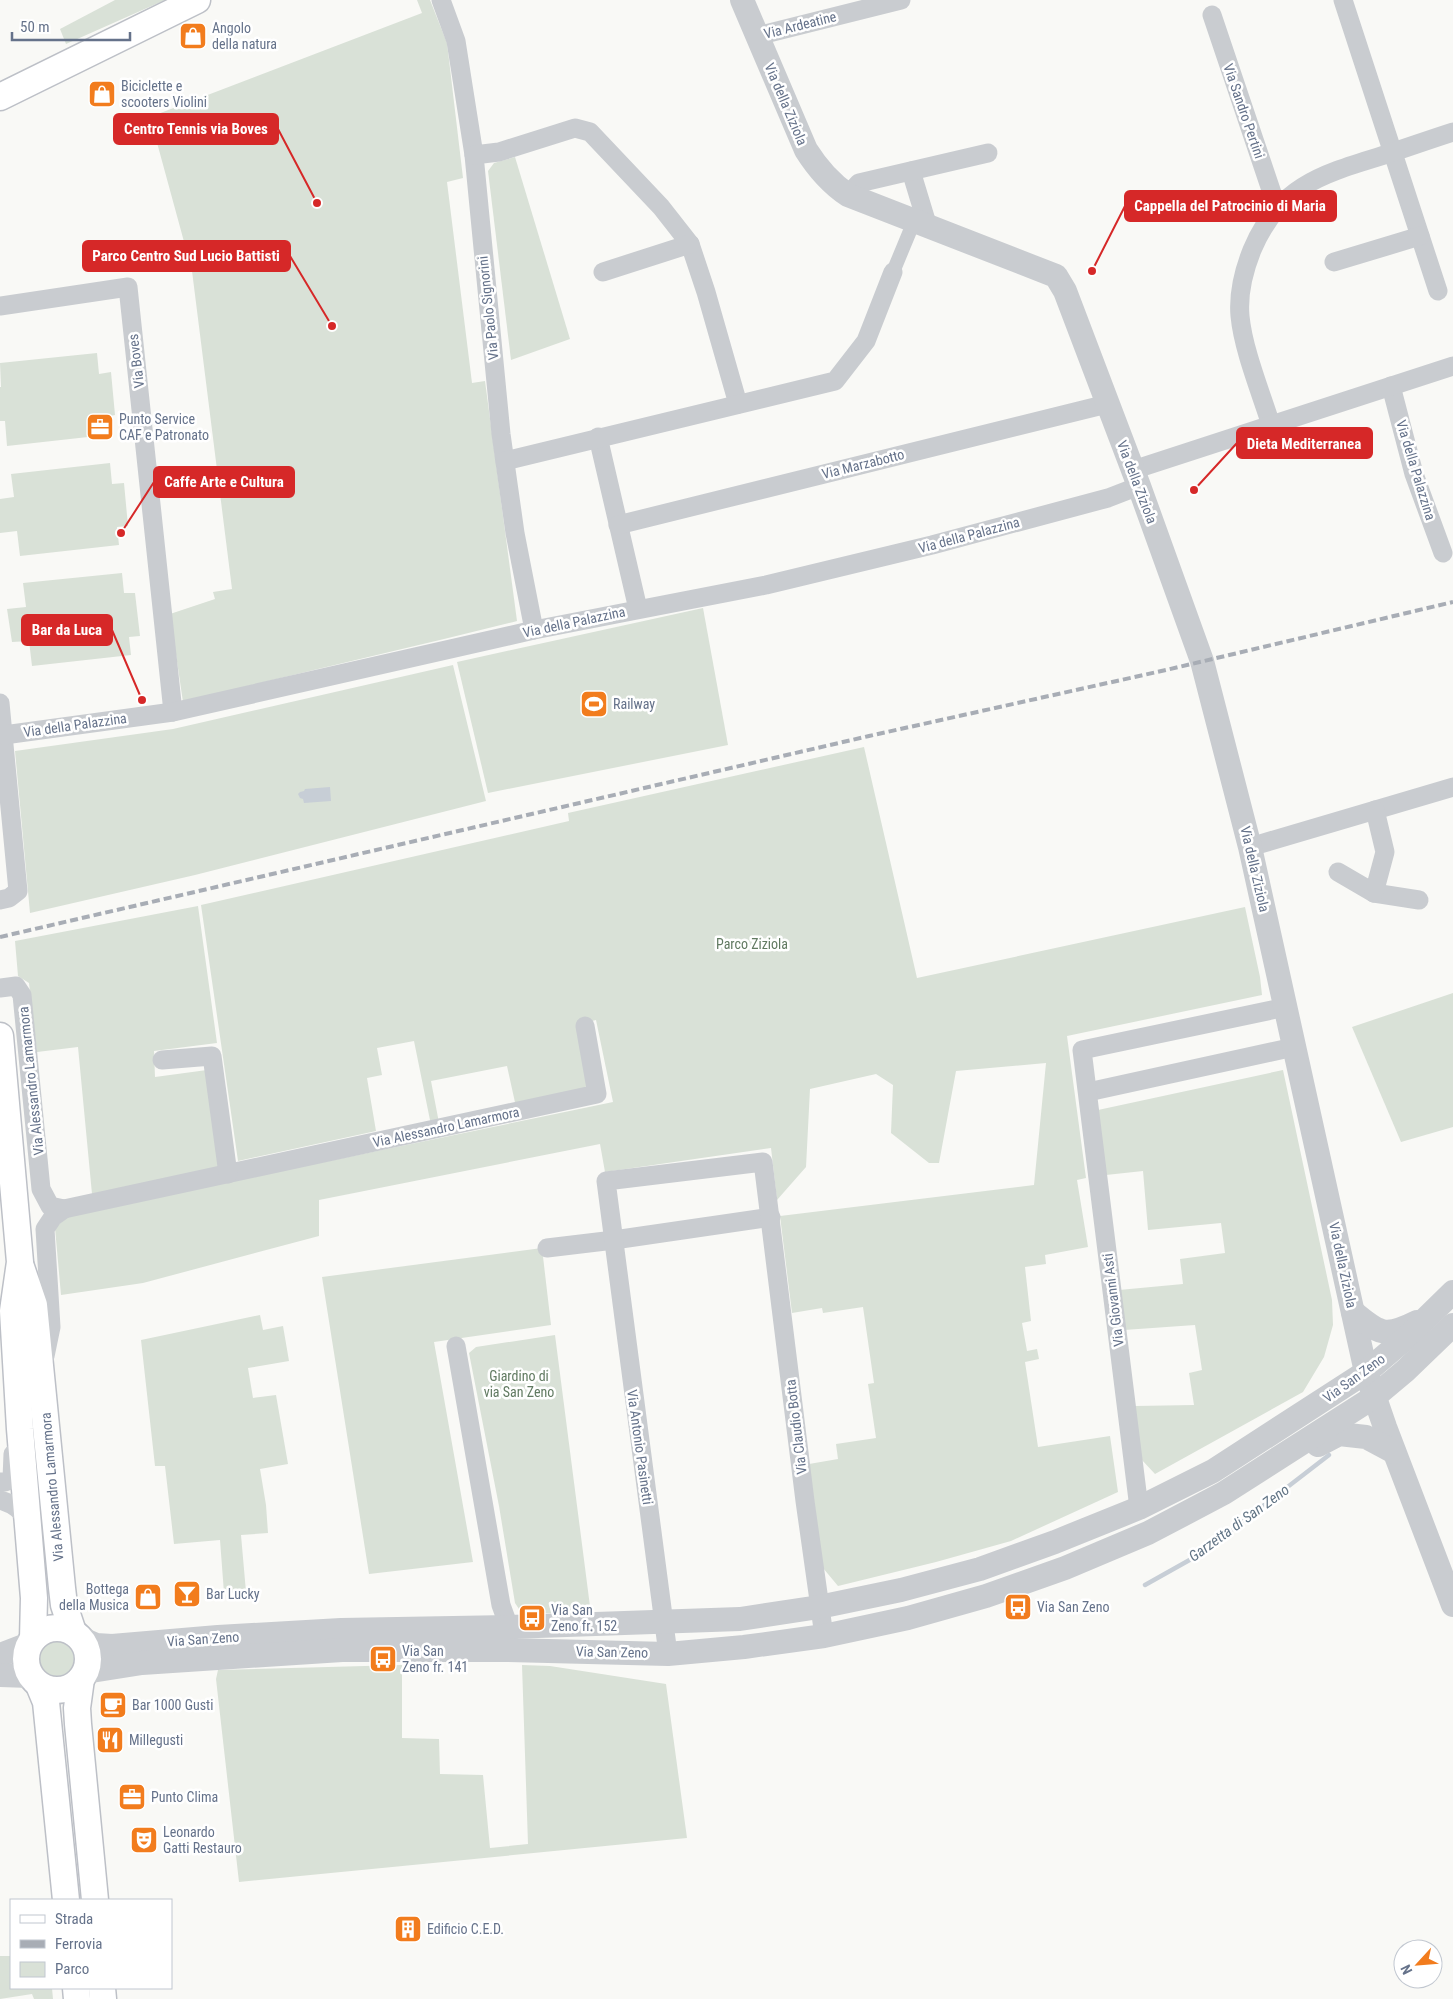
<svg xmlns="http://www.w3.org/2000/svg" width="1453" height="1999" font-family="'Roboto Condensed',sans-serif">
  <rect width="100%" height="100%" fill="#f9f9f6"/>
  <g fill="#d9e1d7">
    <path d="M 115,0 L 165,0 L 66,44 L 60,29 Z"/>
    <path d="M 417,0 L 430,0 L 447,43 L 463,178 L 447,182 L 472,383 L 485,381 L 517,621 C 406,649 294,674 183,702 L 170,614 L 215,599 L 213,592 L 232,589 L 192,271 L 150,117 L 422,13 Z"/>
    <path d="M 515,157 L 570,339 L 511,360 L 488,171 L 494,163 Z"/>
    <path d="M 97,353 L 99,374 L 111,372 L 115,415 L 105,417 L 106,435 L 7,446 L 5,421 L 0,421 L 0,387 L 1,387 L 0,363 Z"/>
    <path d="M 110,463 L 112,484 L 124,483 L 128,526 L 117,527 L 119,545 L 20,556 L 17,531 L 0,533 L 0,499 L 14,497 L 11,474 Z"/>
    <path d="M 122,573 L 124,593 L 135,593 L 140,636 L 129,637 L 131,655 L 32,666 L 29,641 L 12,642 L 7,609 L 26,607 L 23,583 Z"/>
    <path d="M 703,608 L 728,745 L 488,793 L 457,662 Z"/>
    <path d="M 453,665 L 486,801 L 195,875 L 30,913 L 15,751 L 173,729 Z"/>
    <path d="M 864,747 L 917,978 L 1245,907 L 1260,977 L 1262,995 L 1067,1036 L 1086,1178 L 1077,1180 L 1088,1247 L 1045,1255 L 1046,1264 L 1025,1267 L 1031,1321 L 1022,1323 L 1027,1351 L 1037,1349 L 1039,1359 L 1025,1362 L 1038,1447 L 1110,1436 L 1118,1492 L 1011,1541 L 936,1562 L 838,1586 L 823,1568 L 809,1464 L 838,1459 L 836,1444 L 876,1438 L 868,1384 L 874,1383 L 863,1307 L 823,1313 L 822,1308 L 792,1313 L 780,1216 L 1034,1185 L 1046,1063 L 956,1071 L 939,1163 L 929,1163 L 891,1133 L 893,1085 L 876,1074 L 810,1089 L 806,1167 L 777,1200 L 771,1148 L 605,1172 L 600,1144 L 319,1200 L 319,1236 L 143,1283 L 61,1295 L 55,1228 L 69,1215 L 613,1102 L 596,1020 L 576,1025 L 589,1083 L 580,1093 L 516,1107 L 507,1066 L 431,1081 L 440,1128 L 432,1130 L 414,1041 L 377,1048 L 382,1075 L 367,1078 L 376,1131 L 238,1161 L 201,905 L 569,821 L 568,813 Z"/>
    <path d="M 198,906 L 217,1043 L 154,1051 L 155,1077 L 207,1070 L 220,1168 L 92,1194 L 78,1047 L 37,1052 L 29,983 L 18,976 L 15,941 Z"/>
    <path d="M 1453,993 L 1453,1127 L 1401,1142 L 1352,1027 Z"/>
    <path d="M 1283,1070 L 1332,1300 L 1333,1325 L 1324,1357 L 1303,1392 L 1155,1474 L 1141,1459 L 1135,1406 L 1194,1405 L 1189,1373 L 1202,1370 L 1195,1325 L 1124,1330 L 1119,1290 L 1183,1284 L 1180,1259 L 1225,1253 L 1221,1223 L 1148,1230 L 1143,1171 L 1106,1175 L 1098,1110 Z"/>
    <path d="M 542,1248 L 551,1325 L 434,1342 L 473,1562 L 369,1574 L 322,1277 Z"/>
    <path d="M 260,1315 L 263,1330 L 283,1326 L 289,1361 L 248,1368 L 253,1398 L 276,1395 L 288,1464 L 260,1469 L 266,1505 L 268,1533 L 241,1535 L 246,1592 L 224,1593 L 220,1540 L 174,1544 L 165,1466 L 155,1466 L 141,1340 Z"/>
    <path d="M 555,1335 L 591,1614 L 585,1608 L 574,1608 L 567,1613 L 526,1613 L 521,1612 L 515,1603 L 499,1506 L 469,1353 L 476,1347 Z"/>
    <circle cx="57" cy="1659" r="21"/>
    <path d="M 402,1665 L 402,1738 L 439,1739 L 440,1774 L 483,1775 L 490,1848 L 528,1844 L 522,1665 L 550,1666 L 666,1684 L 687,1838 L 239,1882 L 216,1679 L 218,1670 Z"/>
    <path d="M 0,1956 L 11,1956 L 11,1988 L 52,1988 L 53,1999 L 34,1999 L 32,1994 L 0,1999 Z"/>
  </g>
  <path fill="#c7ced6" d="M 330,787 L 331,801 L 304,803 L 303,799 L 300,798 L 298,794 L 300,792 L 304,791 L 305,789 Z"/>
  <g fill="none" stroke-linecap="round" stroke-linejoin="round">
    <path stroke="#c7ced6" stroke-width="4.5" d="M 1145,1585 L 1202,1553 L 1329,1455"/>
    <g stroke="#bdc0c7" stroke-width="29">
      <g id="secondary">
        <path d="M 0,97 L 197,0"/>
        <path d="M 0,1036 L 20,1262 L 13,1311 L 20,1429 L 34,1598 L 33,1639"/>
        <path d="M 21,1267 L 34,1305 L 62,1588 L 64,1605 L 73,1632"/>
        <circle cx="57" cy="1659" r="31"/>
        <path d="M 81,1679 L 77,1708 L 78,1724 L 95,1900"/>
        <path d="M 39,1685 L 46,1702 L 66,1900"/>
        <path d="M 76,1988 L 77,1999"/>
        <path d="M 102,1988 L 103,1999"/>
      </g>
    </g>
    <path stroke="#c9ccd0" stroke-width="14" d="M 893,272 L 910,231"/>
    <g stroke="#c9ccd0" stroke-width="19">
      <path d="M 441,0 L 456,41 L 474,155 L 501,434 L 515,533 L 534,630"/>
      <path d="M 1343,0 L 1438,291"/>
      <path d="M 1212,15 L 1272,193 L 1279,206"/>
      <path d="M 757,36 L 901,0"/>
      <path d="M 474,155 L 499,152 L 575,128 L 590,132 L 661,207 L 690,244 L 706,292 L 738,404"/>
      <path d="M 911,171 L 928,227"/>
      <path d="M 848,195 L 859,183 L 988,153"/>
      <path d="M 1334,262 L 1420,236"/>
      <path d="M 603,272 L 690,244"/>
      <path d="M 0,306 L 128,287 L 173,712"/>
      <path d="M 1391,386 L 1414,474 L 1443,553"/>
      <path d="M 1271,425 C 1261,393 1243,349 1240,316 C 1238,293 1244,270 1252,250 C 1278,188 1319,175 1378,157 C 1403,149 1428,140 1453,132"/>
      <path d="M 598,437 L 638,609"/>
      <path d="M 505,461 L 835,381 L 866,341 L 893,272"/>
      <path d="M 1133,470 L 1453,366"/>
      <path d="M 618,525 L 1107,404"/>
      <path d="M 0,703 L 18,891 L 9,898 L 0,900"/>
      <path d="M 4,735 L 173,712 L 534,630 L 766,585 L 932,545 L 1108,498 L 1139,486"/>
      <path d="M 1250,847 L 1453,787"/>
      <path d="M 1338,872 L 1374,893 L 1419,900"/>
      <path d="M 1374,893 L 1385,852 L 1375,810"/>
      <path d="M 0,988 L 16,986 L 22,995 L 41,1189 L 50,1206 L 64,1209 L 597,1094 L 585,1026"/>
      <path d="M 162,1060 L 212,1056 L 228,1174"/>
      <path d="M 1088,1092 L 1294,1047"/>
      <path d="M 547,1248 L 614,1240 L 771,1217"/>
      <path d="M 456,1346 L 501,1605 L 509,1627 L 508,1639"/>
      <path d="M 45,1356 L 51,1327 L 45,1229 L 53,1217 L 64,1209"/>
      <path d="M 0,1482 L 5,1482 L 12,1479 L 13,1454"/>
      <path d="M 0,1500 C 14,1504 21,1510 29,1522"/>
      <path d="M 1139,1508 L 1082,1050 L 1286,1007"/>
      <path d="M 668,1654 L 606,1181 L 763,1162 L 805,1501 L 824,1636"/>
    </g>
    <g stroke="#c9ccd0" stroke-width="24">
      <path d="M 742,0 L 806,150 C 818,169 830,183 848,195 L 1056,276 L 1065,291 L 1139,486 L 1202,661 L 1250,847 L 1366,1372 L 1385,1427 L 1453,1605"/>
      <path d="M 1353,1312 C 1379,1334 1385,1338 1417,1322"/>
      <path d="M 1318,1445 L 1339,1434 L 1366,1437 L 1394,1452"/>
      <path d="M 80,1638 L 96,1645 L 112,1646 L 218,1637 L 341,1630 L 509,1627 L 740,1619 L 819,1607 L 901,1590 L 980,1569 L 1055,1542 L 1139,1508 L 1213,1471 L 1366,1372 L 1407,1337 L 1453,1292"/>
      <path d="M 0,1655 L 29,1644"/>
      <path d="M 85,1672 L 142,1663 L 342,1650 L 508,1650 L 668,1654 L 744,1647 L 824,1636 L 908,1618 L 986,1596 L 1065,1568 L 1148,1533 L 1224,1493 L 1374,1397 L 1405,1371 L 1453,1325"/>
      <path d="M 0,1675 L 30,1676"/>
    </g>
    <use href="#secondary" stroke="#fff" stroke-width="26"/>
    <path stroke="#a8adb5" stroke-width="4" stroke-dasharray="8 4" stroke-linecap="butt" d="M 0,937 L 869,736 L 1166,670 L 1453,602"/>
  </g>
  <defs>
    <g id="shop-square" transform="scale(1.4375)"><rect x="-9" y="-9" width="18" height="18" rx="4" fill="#f27c1d" stroke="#fff"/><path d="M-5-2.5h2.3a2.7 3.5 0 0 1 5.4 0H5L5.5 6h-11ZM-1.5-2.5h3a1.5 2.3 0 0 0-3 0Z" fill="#fff"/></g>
    <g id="office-square" transform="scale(1.4375)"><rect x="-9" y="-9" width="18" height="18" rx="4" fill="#f27c1d" stroke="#fff"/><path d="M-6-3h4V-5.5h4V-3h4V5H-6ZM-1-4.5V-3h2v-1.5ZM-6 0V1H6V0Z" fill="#fff"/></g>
    <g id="stadium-square" transform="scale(1.4375)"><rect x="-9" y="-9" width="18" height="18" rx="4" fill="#f27c1d" stroke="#fff"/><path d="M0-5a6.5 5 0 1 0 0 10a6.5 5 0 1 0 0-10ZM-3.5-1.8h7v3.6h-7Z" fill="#fff"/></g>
    <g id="bar-square" transform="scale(1.4375)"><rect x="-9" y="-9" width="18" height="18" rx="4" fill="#f27c1d" stroke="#fff"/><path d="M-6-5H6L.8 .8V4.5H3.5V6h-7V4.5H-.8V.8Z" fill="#fff"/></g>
    <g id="bus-square" transform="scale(1.4375)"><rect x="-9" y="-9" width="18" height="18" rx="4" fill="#f27c1d" stroke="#fff"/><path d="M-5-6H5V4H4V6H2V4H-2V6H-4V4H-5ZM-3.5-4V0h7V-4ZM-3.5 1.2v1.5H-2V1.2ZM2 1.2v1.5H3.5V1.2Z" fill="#fff"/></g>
    <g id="cafe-square" transform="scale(1.4375)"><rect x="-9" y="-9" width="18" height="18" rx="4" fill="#f27c1d" stroke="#fff"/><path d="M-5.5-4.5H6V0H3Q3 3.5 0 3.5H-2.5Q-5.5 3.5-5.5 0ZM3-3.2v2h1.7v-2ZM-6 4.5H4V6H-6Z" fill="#fff"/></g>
    <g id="restaurant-square" transform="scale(1.4375)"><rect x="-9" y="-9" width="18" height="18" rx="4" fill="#f27c1d" stroke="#fff"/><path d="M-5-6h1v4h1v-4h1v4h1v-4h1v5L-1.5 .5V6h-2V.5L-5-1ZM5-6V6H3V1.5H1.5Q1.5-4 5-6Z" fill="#fff"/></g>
    <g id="theatre-square" transform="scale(1.4375)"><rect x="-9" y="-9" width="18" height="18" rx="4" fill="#f27c1d" stroke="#fff"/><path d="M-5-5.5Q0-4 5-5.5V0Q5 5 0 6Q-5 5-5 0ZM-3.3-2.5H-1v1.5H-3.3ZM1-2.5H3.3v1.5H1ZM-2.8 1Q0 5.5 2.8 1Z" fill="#fff"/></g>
    <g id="building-square" transform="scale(1.4375)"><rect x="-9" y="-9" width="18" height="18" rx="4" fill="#f27c1d" stroke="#fff"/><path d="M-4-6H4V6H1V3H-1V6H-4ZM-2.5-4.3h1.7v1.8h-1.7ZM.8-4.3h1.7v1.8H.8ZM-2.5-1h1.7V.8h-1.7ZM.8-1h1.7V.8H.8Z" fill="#fff"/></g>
  </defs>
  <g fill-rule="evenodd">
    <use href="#shop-square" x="193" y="36"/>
    <use href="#shop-square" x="102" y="94"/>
    <use href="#office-square" x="100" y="427"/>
    <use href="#stadium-square" x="594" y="704"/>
    <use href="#bar-square" x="187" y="1594"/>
    <use href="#shop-square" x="148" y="1597"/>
    <use href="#bus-square" x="1018" y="1607"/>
    <use href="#bus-square" x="532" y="1618"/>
    <use href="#bus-square" x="383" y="1659"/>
    <use href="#cafe-square" x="113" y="1705"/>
    <use href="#restaurant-square" x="110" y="1740"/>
    <use href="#office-square" x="132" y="1797"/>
    <use href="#theatre-square" x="144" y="1840"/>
    <use href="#building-square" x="408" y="1929"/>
  </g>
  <g text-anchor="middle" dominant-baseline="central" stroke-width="5" stroke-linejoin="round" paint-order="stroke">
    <g font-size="14" fill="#65728a" stroke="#fff">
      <text transform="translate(800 25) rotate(-14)">Via Ardeatine</text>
      <text transform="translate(786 104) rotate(67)">Via della Ziziola</text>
      <text transform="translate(1244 111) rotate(71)">Via Sandro Pertini</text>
      <text transform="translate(488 308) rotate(-96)">Via Paolo Signorini</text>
      <text transform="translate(136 361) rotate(-97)">Via Boves</text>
      <text transform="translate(863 464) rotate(-14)">Via Marzabotto</text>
      <text transform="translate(1416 470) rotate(73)">Via della Palazzina</text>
      <text transform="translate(1137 482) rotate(69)">Via della Ziziola</text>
      <text transform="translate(969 535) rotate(-15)">Via della Palazzina</text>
      <text transform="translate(574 622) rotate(-12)">Via della Palazzina</text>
      <text transform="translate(75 725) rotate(-8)">Via della Palazzina</text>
      <text transform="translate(1255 869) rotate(77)">Via della Ziziola</text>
      <text transform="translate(31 1081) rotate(-96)">Via Alessandro Lamarmora</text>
      <text transform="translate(446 1127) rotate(-12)">Via Alessandro Lamarmora</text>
      <text transform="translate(1343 1265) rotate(78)">Via della Ziziola</text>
      <text transform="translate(1113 1300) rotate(-97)">Via Giovanni Asti</text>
      <text transform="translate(1354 1378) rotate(-36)">Via San Zeno</text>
      <text transform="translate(796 1427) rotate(-97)">Via Claudio Botta</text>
      <text transform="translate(640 1447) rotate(82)">Via Antonio Pasinetti</text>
      <text transform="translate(52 1487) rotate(-95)">Via Alessandro Lamarmora</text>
      <text transform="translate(203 1639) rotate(-4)">Via San Zeno</text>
      <text transform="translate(612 1652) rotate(1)">Via San Zeno</text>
    </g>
    <g font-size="14" fill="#65728a" stroke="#fff" text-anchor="start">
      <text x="212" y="28">Angolo<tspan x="212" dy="16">della natura</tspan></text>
      <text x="121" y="86">Biciclette e<tspan x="121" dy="16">scooters Violini</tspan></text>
      <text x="119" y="419">Punto Service<tspan x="119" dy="16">CAF e Patronato</tspan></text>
      <text x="613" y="704">Railway</text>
      <text x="129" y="1589" text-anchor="end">Bottega<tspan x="129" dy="16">della Musica</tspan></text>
      <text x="206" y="1594">Bar Lucky</text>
      <text x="1037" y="1607">Via San Zeno</text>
      <text x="551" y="1610">Via San<tspan x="551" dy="16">Zeno fr. 152</tspan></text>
      <text x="402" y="1651">Via San<tspan x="402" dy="16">Zeno fr. 141</tspan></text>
      <text x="132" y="1705">Bar 1000 Gusti</text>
      <text x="129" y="1740">Millegusti</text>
      <text x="151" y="1797">Punto Clima</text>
      <text x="163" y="1832">Leonardo<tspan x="163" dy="16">Gatti Restauro</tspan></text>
      <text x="427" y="1929">Edificio C.E.D.</text>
    </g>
    <g font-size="14" fill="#617a61" stroke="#fff">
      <text x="752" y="944">Parco Ziziola</text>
      <text x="519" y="1376">Giardino di<tspan x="519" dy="16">via San Zeno</tspan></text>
    </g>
    <g font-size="15" font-style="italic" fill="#617485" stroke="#fff">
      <text transform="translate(1239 1523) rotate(-36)">Garzetta di San Zeno</text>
    </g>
  </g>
  <path fill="none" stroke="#d62828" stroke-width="2" d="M317 203L278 129M1092 271L1125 206M332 326L290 256M1194 490L1237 443M121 533L154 482M142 700L112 630"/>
  <g fill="#d62828" stroke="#fff" stroke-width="2">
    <circle cx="317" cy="203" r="5"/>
    <circle cx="1092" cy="271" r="5"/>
    <circle cx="332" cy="326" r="5"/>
    <circle cx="1194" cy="490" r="5"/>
    <circle cx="121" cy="533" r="5"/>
    <circle cx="142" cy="700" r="5"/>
  </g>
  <g fill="#d62828" stroke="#d62828" stroke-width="2">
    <rect x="114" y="114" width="164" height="30" rx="5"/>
    <rect x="1125" y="191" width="211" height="30" rx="5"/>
    <rect x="83" y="241" width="207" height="30" rx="5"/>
    <rect x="1237" y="428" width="135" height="30" rx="5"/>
    <rect x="154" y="467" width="140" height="30" rx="5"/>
    <rect x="22" y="615" width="90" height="30" rx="5"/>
  </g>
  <g font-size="15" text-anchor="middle" font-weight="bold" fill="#fff">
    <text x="196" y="134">Centro Tennis via Boves</text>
    <text x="1230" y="211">Cappella del Patrocinio di Maria</text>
    <text x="186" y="261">Parco Centro Sud Lucio Battisti</text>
    <text x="1304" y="449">Dieta Mediterranea</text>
    <text x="224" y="487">Caffe Arte e Cultura</text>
    <text x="67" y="635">Bar da Luca</text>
  </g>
  <rect x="10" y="1899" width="162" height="90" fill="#ffffff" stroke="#c1c7d0"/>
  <rect x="20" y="1915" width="25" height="8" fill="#ffffff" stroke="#c1c7d0"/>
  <text x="55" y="1924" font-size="15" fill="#65728a">Strada</text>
  <rect x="20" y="1940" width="25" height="8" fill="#a8adb5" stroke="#c1c7d0"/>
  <text x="55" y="1949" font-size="15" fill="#65728a">Ferrovia</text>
  <rect x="20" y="1962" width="25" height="15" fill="#d9e1d7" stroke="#c1c7d0"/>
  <text x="55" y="1974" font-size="15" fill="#65728a">Parco</text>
  <g transform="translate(1418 1964) rotate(244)"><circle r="24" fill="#ffffff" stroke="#c1c7d0"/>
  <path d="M0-4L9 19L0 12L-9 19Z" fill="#f27c1d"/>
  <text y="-8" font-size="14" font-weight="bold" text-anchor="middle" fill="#65728a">N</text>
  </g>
  <path d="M12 32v8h118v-8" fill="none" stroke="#65728a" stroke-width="2.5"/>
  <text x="20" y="32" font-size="15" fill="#65728a" stroke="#ffffff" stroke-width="4" paint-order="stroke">50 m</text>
</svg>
